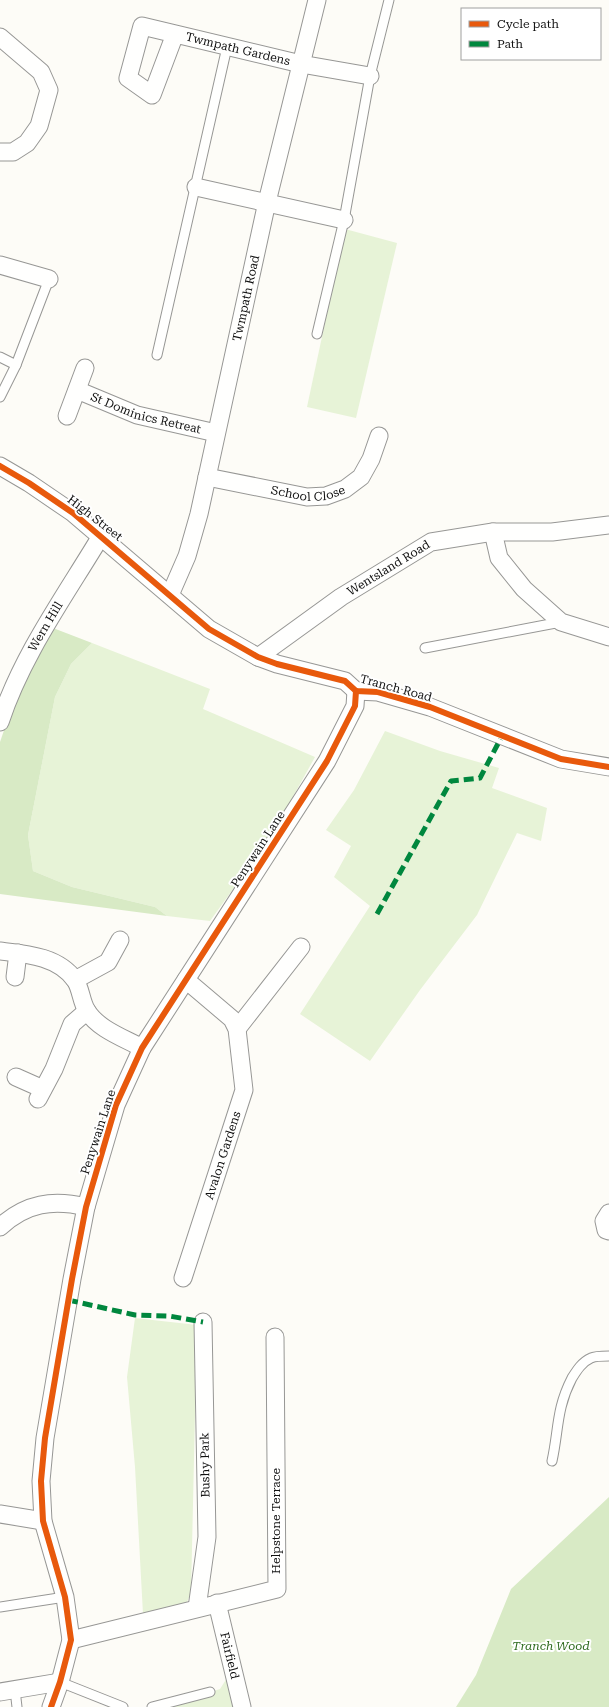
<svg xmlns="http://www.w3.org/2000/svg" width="609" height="1707" font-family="'Roboto Serif',serif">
  <rect width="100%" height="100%" fill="#fdfcf7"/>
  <g fill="#e7f3d7">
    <path d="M 345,229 L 397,243 L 356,418 L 307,407 Z"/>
    <path d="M 92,643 L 210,689 L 203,709 L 315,757 L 270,838 L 210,921 L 167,916 L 155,907 L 72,887 L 33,871 L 28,835 L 55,697 L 71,664 Z"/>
    <path d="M 385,731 L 440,751 L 499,768 L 492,788 L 547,808 L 541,841 L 517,833 L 477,915 L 420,990 L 370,1061 L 300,1014 L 370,906 L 334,877 L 351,846 L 326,830 L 354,790 Z"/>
    <path d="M 135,1318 L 197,1325 L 191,1593 L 186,1604 L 143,1614 L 135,1467 L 127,1377 Z"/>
    <path d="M 227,1678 L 234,1707 L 170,1707 L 171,1705 L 220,1689 Z"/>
  </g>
  <g fill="#d8eac5">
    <path d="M 53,628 L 92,643 L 71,664 L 55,697 L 28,835 L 33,871 L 72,887 L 155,907 L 167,916 L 0,894 L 0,742 L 12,707 Z"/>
    <path d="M 609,1497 L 609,1707 L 456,1707 L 476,1675 L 511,1589 Z"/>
  </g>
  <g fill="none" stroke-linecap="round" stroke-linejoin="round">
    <g stroke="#979795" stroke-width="11">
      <g id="service">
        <path d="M 317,334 L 344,220 L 370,76 L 389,0"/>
        <path d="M 157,355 L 227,47"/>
        <path d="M 0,357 L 16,365"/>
        <path d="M 0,397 L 16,365 L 49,279"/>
        <path d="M 425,648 L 561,622"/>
        <path d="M 552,1461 C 559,1429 556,1409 572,1378 C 577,1370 582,1362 591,1358 C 595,1356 604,1356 609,1356"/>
        <path d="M 0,1607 L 65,1597"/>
        <path d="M 60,1682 L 123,1707"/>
        <path d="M 15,1690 L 17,1707"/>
        <path d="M 152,1707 L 210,1692"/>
      </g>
    </g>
    <g stroke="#979795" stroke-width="19">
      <g id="minor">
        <path id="s1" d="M 175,34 L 152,95 L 128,78 L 142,26 L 301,64 L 370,76"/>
        <path d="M 0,37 L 41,72 L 49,90 L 39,126 L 27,143 L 13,152 L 0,152"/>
        <path d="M 196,187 L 344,220"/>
        <path d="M 0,265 L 49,279"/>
        <path id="s2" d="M 77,390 L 137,415 L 216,433"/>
        <path d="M 67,416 L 85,368"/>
        <path d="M 0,466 L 29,483 L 73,513 L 209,629 L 258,657 L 277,664 L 345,681 L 356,691 L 378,692 L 430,707 L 561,759 L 609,767"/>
        <path id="s3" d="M 207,477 L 307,497 L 326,496 L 345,489 L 361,477 L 371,459 L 379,436"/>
        <path d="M 493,532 L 499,558 L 524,589 L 561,622 L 609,637"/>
        <path id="s4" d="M 170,595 L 187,556 L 199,514 L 267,202 L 317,0"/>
        <path id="s5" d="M 258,657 L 341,597 L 431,542 L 493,532 L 552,532 L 609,525"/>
        <path id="s6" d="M 0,722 C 22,655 65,596 101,536"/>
        <path d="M 0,951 C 26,954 58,956 75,980 C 81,988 81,1002 87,1011 C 98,1029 124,1038 142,1048"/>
        <path d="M 15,977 L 18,953"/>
        <path d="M 75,980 L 108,962 L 120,940"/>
        <path d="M 237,1029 L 301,947"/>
        <path d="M 16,1077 L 43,1089"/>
        <path d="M 38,1099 L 54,1069 L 72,1024 L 87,1011"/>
        <path d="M 609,1213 L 604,1221 L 606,1230 L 609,1231"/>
        <path d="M 0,1227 C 26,1203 53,1199 86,1207"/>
        <path id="s7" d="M 183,1278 L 244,1090 L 237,1029 L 232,1019 L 186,980"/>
        <path d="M 0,1514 L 43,1521"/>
        <path id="s8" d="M 217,1603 L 242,1707"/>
        <path d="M 197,1608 L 207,1537 L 203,1322"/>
        <path d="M 71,1640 L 277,1589 L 275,1337"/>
        <path d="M 0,1692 L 60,1682"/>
        <path d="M 51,1707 L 60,1682 L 71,1640 L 65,1597 L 43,1521 L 41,1481 L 45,1438 L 72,1279 L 86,1207 L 116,1105 L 142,1048 L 327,761 L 355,706 L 356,691"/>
      </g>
    </g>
    <use href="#service" stroke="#fffffe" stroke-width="9"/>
    <use href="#minor" stroke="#fffffe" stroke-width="17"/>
    <g stroke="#00873e" stroke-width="5" stroke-dasharray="10 5" stroke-linecap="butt">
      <path d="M 377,914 L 451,781 L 480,778 L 502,736"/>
      <path d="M 68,1300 L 135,1315 L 169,1316 L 203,1322"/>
    </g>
    <g stroke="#fff" stroke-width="8">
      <g id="cycleway">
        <path d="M 0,466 L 29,483 L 73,513 L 209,629 L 258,657 L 277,664 L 345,681 L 356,691 L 378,692 L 430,707 L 561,759 L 609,767"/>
        <path d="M 51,1707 L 60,1682 L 71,1640 L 65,1597 L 43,1521 L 41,1481 L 45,1438 L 72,1279 L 86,1207 L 116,1105 L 142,1048 L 327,761 L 355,706 L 356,691"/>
      </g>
    </g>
    <use href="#cycleway" stroke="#e8590c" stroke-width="6"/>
  </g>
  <g text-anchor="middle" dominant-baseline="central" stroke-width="4" stroke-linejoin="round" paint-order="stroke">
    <g font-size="12" fill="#111" stroke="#fff">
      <text stroke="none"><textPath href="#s1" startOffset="247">Twmpath Gardens</textPath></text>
      <text stroke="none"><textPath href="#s4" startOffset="307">Twmpath Road</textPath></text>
      <text stroke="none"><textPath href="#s2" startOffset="73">St Dominics Retreat</textPath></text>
      <text stroke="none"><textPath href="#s3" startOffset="103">School Close</textPath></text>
      <text transform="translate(95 518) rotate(38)">High Street</text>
      <text stroke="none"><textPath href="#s5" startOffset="158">Wentsland Road</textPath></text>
      <text stroke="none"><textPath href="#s6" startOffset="106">Wern Hill</textPath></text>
      <text transform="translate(396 688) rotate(15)">Tranch Road</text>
      <text transform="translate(258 849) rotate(-57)">Penywain Lane</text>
      <text transform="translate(98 1132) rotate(-72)">Penywain Lane</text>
      <text stroke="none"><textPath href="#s7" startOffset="129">Avalon Gardens</textPath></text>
      <text transform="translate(205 1465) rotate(-91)">Bushy Park</text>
      <text transform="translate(276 1521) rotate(-90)">Helpstone Terrace</text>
      <text stroke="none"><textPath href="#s8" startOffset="54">Fairfield</textPath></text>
    </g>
    <g font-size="12" font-style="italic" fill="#2f6b1f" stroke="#fff">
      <text x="551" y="1646">Tranch Wood</text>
    </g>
  </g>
  <rect x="461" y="8" width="140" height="52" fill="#ffffff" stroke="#a0a0a0"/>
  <rect x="469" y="21" width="20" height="6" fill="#e8590c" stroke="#a0a0a0"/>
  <text x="497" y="28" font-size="12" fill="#111111">Cycle path</text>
  <rect x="469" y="41" width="20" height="6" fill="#00873e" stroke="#a0a0a0"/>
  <text x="497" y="48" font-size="12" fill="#111111">Path</text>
</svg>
